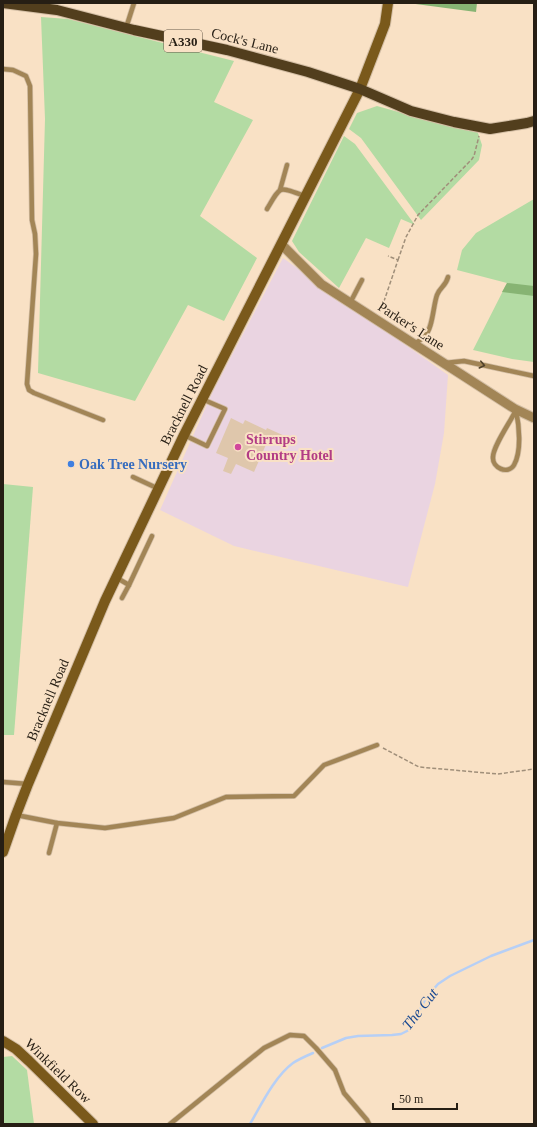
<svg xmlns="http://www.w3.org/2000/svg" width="537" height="1127" font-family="'Times New Roman',serif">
  <rect width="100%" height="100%" fill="#f9e1c5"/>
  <path fill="#ead4e1" d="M 283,258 L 448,375 L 444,433 L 435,484 L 408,587 L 234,546 L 160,510 L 213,391 Z"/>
  <g fill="#b3dba3">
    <path d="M 41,17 L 68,19 L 234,61 L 214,102 L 253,120 L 200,216 L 257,258 L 224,321 L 188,305 L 135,401 L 38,373 L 45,119 Z"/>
    <path d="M 377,106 L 456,128 L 477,130 L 482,145 L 479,160 L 421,220 L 361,138 L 349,129 L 357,113 Z"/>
    <path d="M 344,136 L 355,144 L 415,225 L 401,219 L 389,248 L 366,238 L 339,288 L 299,252 L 292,241 Z"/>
    <path d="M 534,199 L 534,362 L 512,359 L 473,350 L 507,283 L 457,270 L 462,250 L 476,233 Z"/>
    <path d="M 3,484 L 33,487 L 14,735 L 3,735 Z"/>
    <path d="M 12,1056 L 27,1070 L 34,1124 L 3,1124 L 3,1057 Z"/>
  </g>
  <g fill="#87b473">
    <path d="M 408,3 L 477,3 L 476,12 Z"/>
    <path d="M 507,283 L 534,286 L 534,296 L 502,292 Z"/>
  </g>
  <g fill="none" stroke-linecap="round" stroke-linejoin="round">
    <g stroke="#b6cff6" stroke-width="2.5">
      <path d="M 322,1048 L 346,1038 L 358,1036 L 392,1035 L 401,1034 L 409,1030 L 413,1023 L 426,998 L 438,984 L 450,976 L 491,956 L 534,940"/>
      <path d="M 250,1124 C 261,1105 275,1076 293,1063 C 299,1059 306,1056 313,1053"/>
    </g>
  </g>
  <path fill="#dfc7ac" d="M 231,418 L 243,424 L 245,420 L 266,430 L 267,428 L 287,437 L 283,446 L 268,440 L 254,472 L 236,464 L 231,474 L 223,471 L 228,458 L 216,453 Z"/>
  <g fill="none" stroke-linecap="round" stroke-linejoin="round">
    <g stroke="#d3bea5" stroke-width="6">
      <g id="lane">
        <path d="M 126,28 L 134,3"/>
        <path d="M 3,69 L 13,70 L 26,76 L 30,86 L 32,220 L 35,234 L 36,254 L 27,384 L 29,390 L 34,393 L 103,420"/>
        <path d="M 280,190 L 287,165"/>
        <path d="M 267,209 C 282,184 278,187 305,196"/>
        <path d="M 350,303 L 362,280"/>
        <path d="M 414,344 C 417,342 421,340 424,337 C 433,329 433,306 437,295 C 440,287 446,286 448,277"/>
        <path d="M 445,363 L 464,361 L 534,376"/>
        <path d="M 516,410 C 519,425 522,451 514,465 C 508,475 492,468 493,457 C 493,446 511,421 516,410 Z"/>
        <path d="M 184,435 L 207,446 L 225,409 L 202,399"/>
        <path d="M 133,477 L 159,489"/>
        <path d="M 117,578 L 129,585 L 152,536"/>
        <path d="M 122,598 L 129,585"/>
        <path d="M 3,782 L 28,784"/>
        <path d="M 16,815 L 57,823 L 105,828 L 174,818 L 226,797 L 294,796 L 324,765 L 377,745"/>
        <path d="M 49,853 L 57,823"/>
        <path d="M 170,1124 L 264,1048 L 290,1035 L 304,1036 L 316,1048 L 335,1070 L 344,1093 L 367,1120 L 369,1124"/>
      </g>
    </g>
    <g stroke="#d3bea5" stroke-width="11">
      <path id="street" d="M 282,245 L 321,284 L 515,409 L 534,418"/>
    </g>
    <g stroke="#d3bea5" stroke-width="12">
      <g id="secondary">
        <path d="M 3,852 L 16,815 L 28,784 L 105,601 L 184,435 L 360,89 L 385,24 L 388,3"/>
        <path d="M 3,1041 L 16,1049 L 29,1061 L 93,1124"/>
      </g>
    </g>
    <g stroke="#d3bea5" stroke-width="12">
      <path id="primary" d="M 3,3 L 57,10 L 134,30 L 227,50 L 308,72 L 360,89 L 411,111 L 454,122 L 490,129 L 527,123 L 534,121"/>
    </g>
    <g stroke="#a08f7a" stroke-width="1.5" stroke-dasharray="4 2" stroke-linecap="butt">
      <path d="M 398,260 L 406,237 L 418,215 L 472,159 L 474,156 L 479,136"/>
      <path d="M 380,313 L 398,260 L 388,256"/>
      <path d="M 383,748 L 419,767 L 498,774 L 534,769"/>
    </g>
    <use href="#lane" stroke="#a28556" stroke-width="4.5"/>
    <use href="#street" stroke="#a28556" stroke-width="9"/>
    <use href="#secondary" stroke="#7a591b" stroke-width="10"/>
    <use href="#primary" stroke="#523e1d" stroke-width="10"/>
  </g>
  <defs><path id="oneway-chevron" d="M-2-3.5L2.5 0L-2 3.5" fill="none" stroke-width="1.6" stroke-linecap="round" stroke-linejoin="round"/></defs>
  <use stroke="#51422b" href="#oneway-chevron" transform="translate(482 365) rotate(13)"/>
  <circle fill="#d1479c" stroke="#f9e1c5" stroke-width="1.5" cx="238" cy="447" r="4"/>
  <circle fill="#3f7fe0" stroke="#f9e1c5" stroke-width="1.5" cx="71" cy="464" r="4"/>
  <g text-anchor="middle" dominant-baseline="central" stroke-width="4" stroke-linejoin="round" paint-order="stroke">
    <rect fill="#f9e1c5" stroke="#655849" stroke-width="1" x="164" y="30" width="38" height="22" rx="3"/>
    <g font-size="13" font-weight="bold" fill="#261e14">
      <text x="183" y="41">A330</text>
    </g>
    <g font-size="14" fill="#261e14" stroke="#f9e1c5">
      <text transform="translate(245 41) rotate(14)">Cock's Lane</text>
      <text transform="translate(411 326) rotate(33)">Parker's Lane</text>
      <text transform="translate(184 405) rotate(-63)">Bracknell Road</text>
      <text transform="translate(48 700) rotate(-67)">Bracknell Road</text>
      <text transform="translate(58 1071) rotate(44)">Winkfield Row</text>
    </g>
    <g font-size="14" font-weight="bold" fill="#b23c85" stroke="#f9e1c5" text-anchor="start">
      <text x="246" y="439">Stirrups<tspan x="246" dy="16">Country Hotel</tspan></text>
    </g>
    <g font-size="14" font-weight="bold" fill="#366cbe" stroke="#f9e1c5" text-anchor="start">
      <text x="79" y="464">Oak Tree Nursery</text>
    </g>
    <g font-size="15" font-style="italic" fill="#184891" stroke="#f9e1c5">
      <text transform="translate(420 1009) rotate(-52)">The Cut</text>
    </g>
  </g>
  <rect width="537" height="1127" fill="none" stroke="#261e14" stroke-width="8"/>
  <path d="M393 1103v6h64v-6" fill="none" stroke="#261e14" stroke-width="2"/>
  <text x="399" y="1103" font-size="12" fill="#261e14" stroke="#f9e1c5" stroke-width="3" paint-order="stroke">50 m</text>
</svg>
